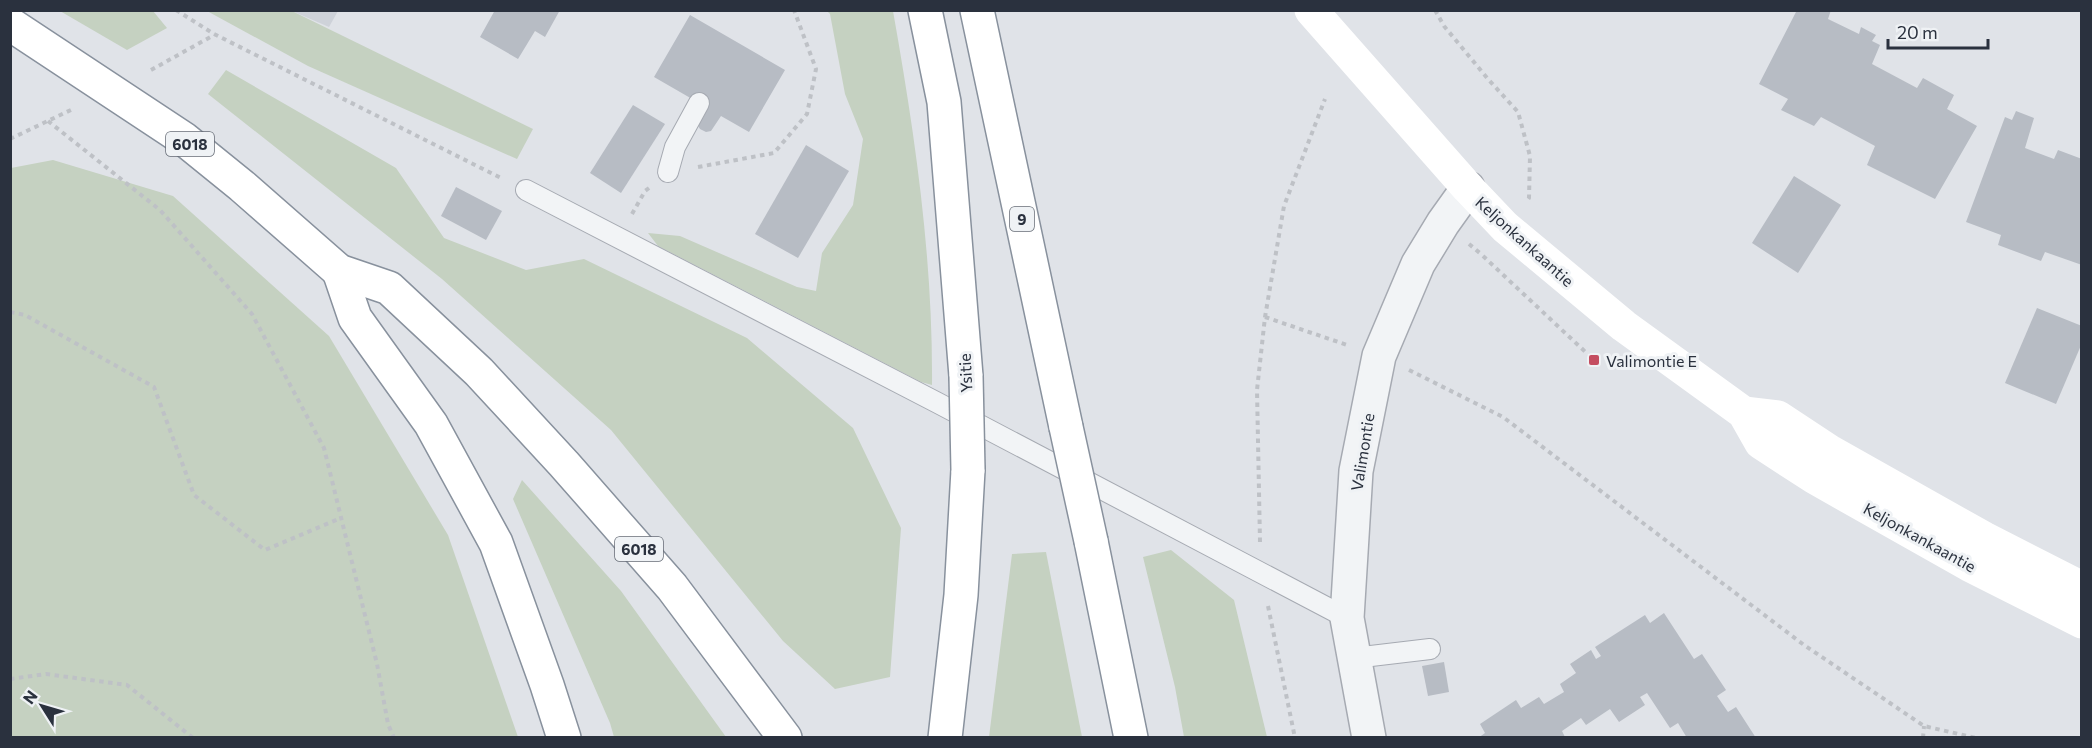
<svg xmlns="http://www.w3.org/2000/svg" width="2092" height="748" font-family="Commissioner,sans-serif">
  <rect width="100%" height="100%" fill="#e0e3e8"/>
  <path fill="#ced2d9" d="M 292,11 L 338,11 L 329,27 Z"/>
  <g fill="#c5d1c1">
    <path d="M 60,11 L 153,11 L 167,28 L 127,50 Z"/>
    <path d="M 207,11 L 292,11 L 533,129 L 517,159 L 308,66 Z"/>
    <path d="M 827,11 L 893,11 C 915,135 933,258 932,385 L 921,382 L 658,246 L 648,233 L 680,236 L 797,287 L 816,291 L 822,253 L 853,205 L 863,139 L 845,94 L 830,14 Z"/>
    <path d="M 226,70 L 396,168 L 444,238 L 526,270 L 584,259 L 747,338 L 853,428 L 901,528 L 890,677 L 835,689 L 783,641 L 611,430 L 442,279 L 208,94 Z"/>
    <path d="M 53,160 L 173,196 L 329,336 L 448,535 L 518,737 L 11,737 L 11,168 Z"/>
    <path d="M 522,480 L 621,591 L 726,737 L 614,737 L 610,723 L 513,499 Z"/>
    <path d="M 1171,550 L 1234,600 L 1267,737 L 1184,737 L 1175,687 L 1143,557 Z"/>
    <path d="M 1046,552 L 1082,737 L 989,737 L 1012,554 Z"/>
  </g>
  <g fill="#b7bcc4">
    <path d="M 495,10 L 560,10 L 545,37 L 535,31 L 518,59 L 480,37 Z"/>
    <path d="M 1797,10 L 1831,10 L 1828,19 L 1859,34 L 1861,27 L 1876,35 L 1872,41 L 1880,45 L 1872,64 L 1917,88 L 1923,78 L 1954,95 L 1947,109 L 1977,126 L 1935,199 L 1867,165 L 1875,146 L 1821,117 L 1814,126 L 1781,110 L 1788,99 L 1759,84 Z"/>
    <path d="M 690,15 L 785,70 L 749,132 L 721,116 L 711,131 L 706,132 L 700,129 L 697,124 L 706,107 L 654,77 Z"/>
    <path d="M 633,105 L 665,124 L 621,193 L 590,173 Z"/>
    <path d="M 2016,111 L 2034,118 L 2025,148 L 2054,159 L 2058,150 L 2082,159 L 2082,265 L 2045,252 L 2041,261 L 1998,245 L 2001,235 L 1966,222 L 2005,117 L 2012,120 Z"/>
    <path d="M 806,145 L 849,171 L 798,258 L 755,234 Z"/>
    <path d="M 1794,176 L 1841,205 L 1798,273 L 1752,243 Z"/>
    <path d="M 456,187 L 502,211 L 486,240 L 441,216 Z"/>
    <path d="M 2037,308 L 2082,326 L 2082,343 L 2056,404 L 2005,383 Z"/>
    <path d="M 1664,613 L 1694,659 L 1702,654 L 1726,690 L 1717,696 L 1728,712 L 1736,707 L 1756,738 L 1687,738 L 1678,723 L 1670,728 L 1647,693 L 1640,697 L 1645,705 L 1619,722 L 1610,709 L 1586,725 L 1581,718 L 1562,731 L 1565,737 L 1564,738 L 1478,738 L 1485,733 L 1480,724 L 1516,700 L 1521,708 L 1539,697 L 1544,704 L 1564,692 L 1560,684 L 1576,673 L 1570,664 L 1591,650 L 1596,659 L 1601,656 L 1595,647 L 1645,615 L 1650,623 Z"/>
    <path d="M 1444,662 L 1449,692 L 1428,696 L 1422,666 Z"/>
  </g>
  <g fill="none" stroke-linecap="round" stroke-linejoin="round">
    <g stroke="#a6aab2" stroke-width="22">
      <g id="lane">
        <path d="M 668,172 L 675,147 L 699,103"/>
        <path d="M 526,190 L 936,402 L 1347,618"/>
        <path d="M 1354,658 L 1430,649"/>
      </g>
    </g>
    <g stroke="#a6aab2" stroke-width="36">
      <path id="street" d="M 1369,738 L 1347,618 L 1356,471 L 1379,356 L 1418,264 L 1443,223 L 1468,188"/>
    </g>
    <g stroke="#88919d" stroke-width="36">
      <g id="highway">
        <path d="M 925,10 L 944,102 L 966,376"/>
        <path d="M 977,10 L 1066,427"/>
        <path d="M 10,24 L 184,139 L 242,186 L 339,271 L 389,288 L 479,372 L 564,464 L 672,587 L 785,738"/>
        <path d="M 339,271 L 355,318 L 431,424 L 496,543 L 547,685 L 564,738"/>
        <path d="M 1091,541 L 1131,738"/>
        <path d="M 945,738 L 961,595 L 968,470"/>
      </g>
    </g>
    <g stroke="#bec1c6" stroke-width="4" stroke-dasharray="4.5 4.5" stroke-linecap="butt">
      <path d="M 176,10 L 214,34 L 503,179"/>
      <path d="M 1435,10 L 1444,26 L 1488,79 L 1518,112 L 1530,156 L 1529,198 L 1526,202"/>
      <path d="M 151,70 L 214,35"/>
      <path d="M 48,121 L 160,210 L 252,314 L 324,448 L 377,664 L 388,724 L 394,738"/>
      <path d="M 10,139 L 75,108"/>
      <path d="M 698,167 L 774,153 L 807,114 L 816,69 L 794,10"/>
      <path d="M 632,214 L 645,191 L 649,188"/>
      <path d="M 1469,244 L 1481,254 L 1482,253"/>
      <path d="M 1483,256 L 1594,360"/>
      <path d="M 10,312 L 25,315 L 154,387 L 194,495 L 265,550 L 341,518"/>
      <path d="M 1265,317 L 1347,345"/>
      <path d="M 1409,370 L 1503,417 L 1804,645 L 1924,726 L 1976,738"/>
      <path d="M 1260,542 L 1257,390 L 1265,317 L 1284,206 L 1325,99"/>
      <path d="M 1268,606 L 1295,738"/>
      <path d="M 10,679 L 46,674 L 127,685 L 193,738"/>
      <path d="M 1923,738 L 1924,726"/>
    </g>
    <use href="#lane" stroke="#f2f4f6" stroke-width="20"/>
    <use href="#street" stroke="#f2f4f6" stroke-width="33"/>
    <g stroke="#fff" stroke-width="33">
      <path d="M 1311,10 L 1468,188 L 1505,227 L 1624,326 L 1744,413 L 1761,443 L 1815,478 L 1969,565 L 2082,622"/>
      <path d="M 1744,413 L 1778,417 L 1831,452 L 1984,538 L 2082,588"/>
    </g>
    <use href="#highway" stroke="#fff" stroke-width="33"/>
    <g stroke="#88919d" stroke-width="36" stroke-linecap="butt">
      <g id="highway-bridge">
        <path d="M 966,376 L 968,470"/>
        <path d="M 1066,427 L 1091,541"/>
      </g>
    </g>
    <use href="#highway-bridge" stroke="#fff" stroke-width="33"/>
  </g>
  <rect fill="#c44d60" stroke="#eff2f5" stroke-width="2" x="1588" y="354" width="12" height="12" rx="3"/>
  <g text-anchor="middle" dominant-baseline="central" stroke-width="6" stroke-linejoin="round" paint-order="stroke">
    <g fill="#eff2f5" stroke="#656b75" stroke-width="1.5">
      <rect x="166" y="132" width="48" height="24" rx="4.5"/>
      <rect x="1010" y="207" width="24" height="24" rx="4.5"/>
      <rect x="615" y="537" width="48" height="24" rx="4.5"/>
    </g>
    <g font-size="15" font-weight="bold" fill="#2a313e">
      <text x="190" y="144">6018</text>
      <text x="1022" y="219">9</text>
      <text x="639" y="549">6018</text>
    </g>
    <g font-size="16" fill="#2a313e" stroke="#eff2f5">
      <text transform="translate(1525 241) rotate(42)">Keljonkankaantie</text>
      <text transform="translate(965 373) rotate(-93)">Ysitie</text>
      <text transform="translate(1362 452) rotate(-81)">Valimontie</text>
      <text transform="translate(1920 537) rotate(29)">Keljonkankaantie</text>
    </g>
    <g font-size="16" fill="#2a313e" stroke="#eff2f5" text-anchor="start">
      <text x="1606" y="360">Valimontie E</text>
    </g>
  </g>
  <rect width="2092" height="748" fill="none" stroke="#2a313e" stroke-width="24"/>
  <g transform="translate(42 706) rotate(307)" stroke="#eff2f5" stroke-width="4.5" paint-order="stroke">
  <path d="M0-4.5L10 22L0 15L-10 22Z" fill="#2a313e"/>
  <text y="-9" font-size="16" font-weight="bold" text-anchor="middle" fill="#2a313e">N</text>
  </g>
  <path d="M1888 39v9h100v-9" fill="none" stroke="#2a313e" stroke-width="3"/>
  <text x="1897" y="39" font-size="18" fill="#2a313e" stroke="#eff2f5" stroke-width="4.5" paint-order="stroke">20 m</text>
</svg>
